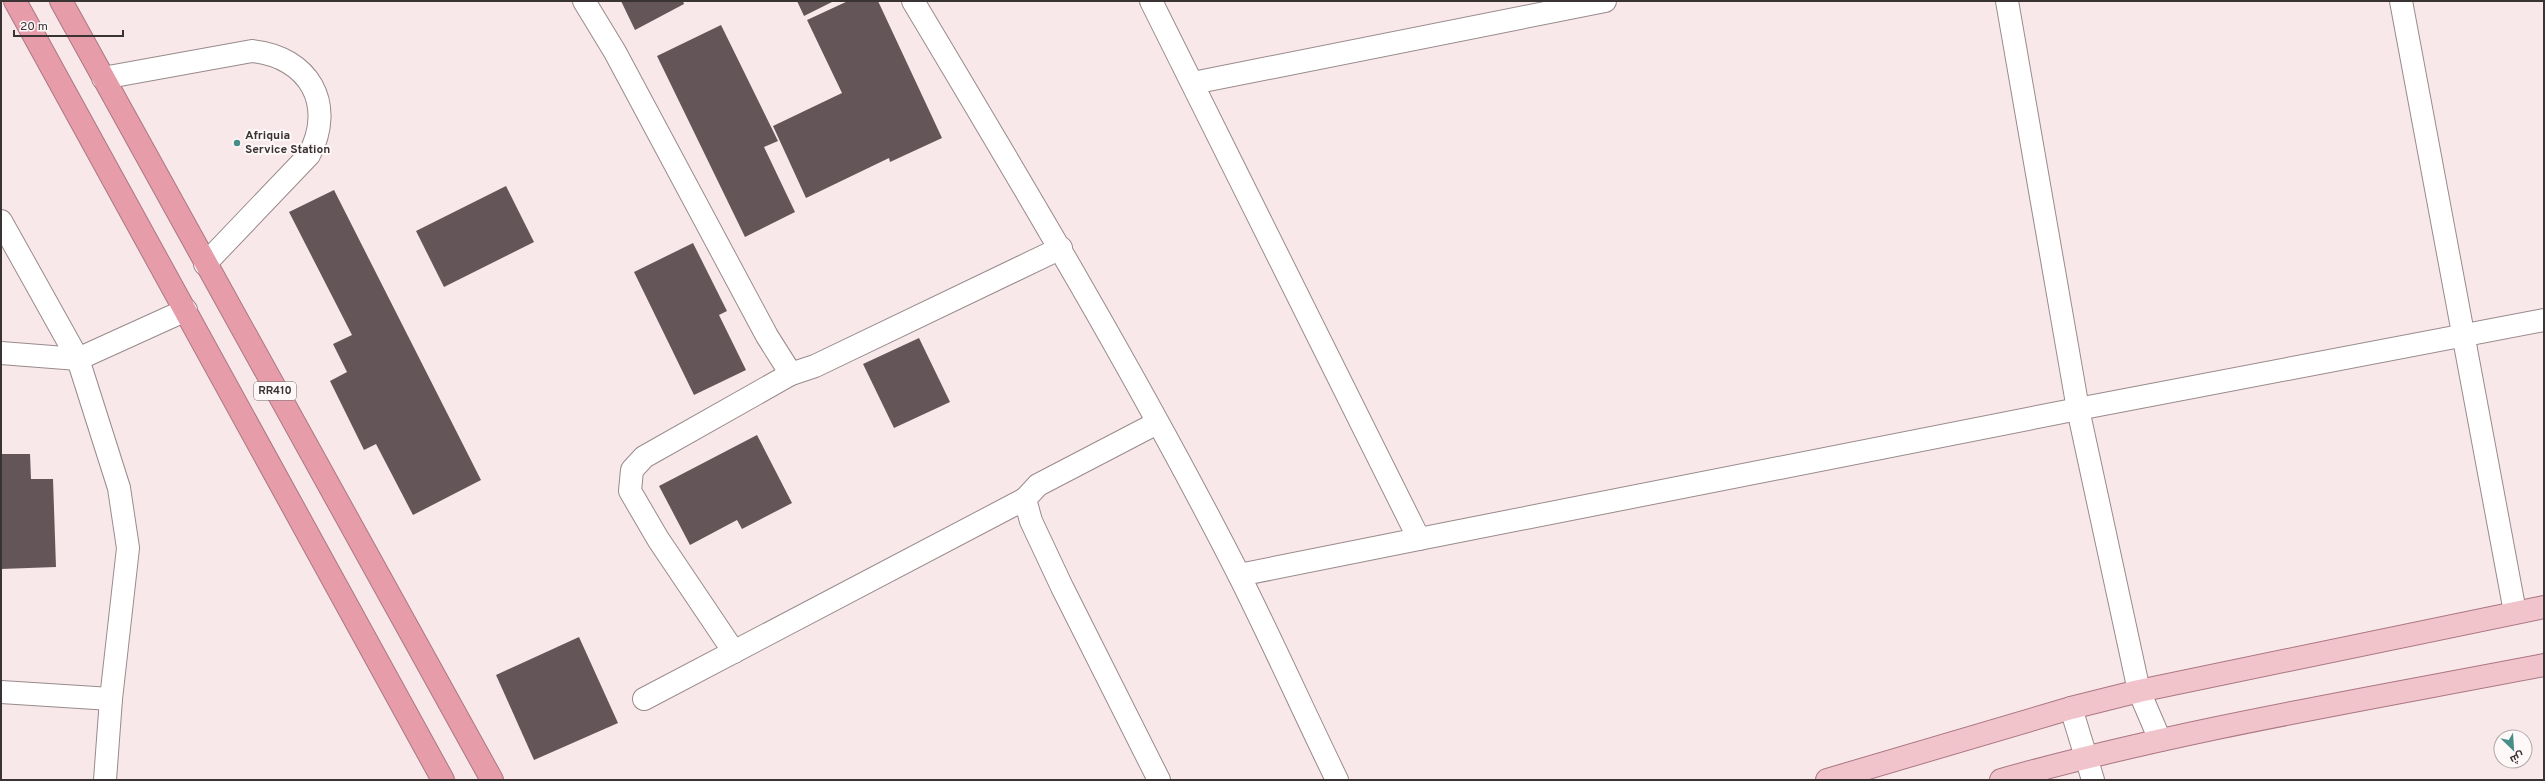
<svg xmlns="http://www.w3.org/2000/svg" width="2545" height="781" font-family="Overpass,Cairo,sans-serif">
  <rect width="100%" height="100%" fill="#f9e8ea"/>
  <g fill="#645658">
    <path d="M 621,1 L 683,1 L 684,4 L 635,30 Z"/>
    <path d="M 797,1 L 834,1 L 804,16 Z"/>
    <path d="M 848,1 L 878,1 L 942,138 L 890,162 L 889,158 L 806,198 L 773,126 L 842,93 L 807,20 Z"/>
    <path d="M 721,25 L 778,141 L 764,147 L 795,212 L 745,237 L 657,56 Z"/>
    <path d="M 506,186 L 534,242 L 444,287 L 416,231 Z"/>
    <path d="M 334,190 L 481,480 L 413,515 L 376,444 L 364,450 L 330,381 L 347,372 L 333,344 L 352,335 L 289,212 Z"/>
    <path d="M 693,243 L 727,311 L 719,315 L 746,370 L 694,395 L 634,272 Z"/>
    <path d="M 919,338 L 950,402 L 894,428 L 863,364 Z"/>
    <path d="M 757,435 L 792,503 L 742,529 L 737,520 L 690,545 L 659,486 Z"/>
    <path d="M 1,454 L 30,454 L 31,479 L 53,479 L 56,567 L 1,569 Z"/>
    <path d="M 579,637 L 618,723 L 534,760 L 496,675 Z"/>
  </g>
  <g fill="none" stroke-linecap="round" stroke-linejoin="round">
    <g stroke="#998a8c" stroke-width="24">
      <g id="minor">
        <path d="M 584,1 L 615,52 L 767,336 L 791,374 L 815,366 L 1061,248"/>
        <path d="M 913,1 C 1026,190 1139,379 1239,575 C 1273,643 1304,712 1337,780"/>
        <path d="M 1151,1 L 1419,539 L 2078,409 L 2544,320"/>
        <path d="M 2007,1 L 2078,409 L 2139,691 L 2160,740"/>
        <path d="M 2401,1 L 2515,612"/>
        <path d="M 103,78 L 252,51 C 309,57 336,104 309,155 L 205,264"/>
        <path d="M 1193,83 L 1605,1"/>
        <path d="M 1,221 L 78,359 L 119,488 L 128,548 L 111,699 L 105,780"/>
        <path d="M 1,353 L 78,359 L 186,310"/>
        <path d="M 1157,423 L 1038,485 L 1025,499 L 1031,521 L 1062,587 L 1159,780"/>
        <path d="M 1239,575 L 1419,539"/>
        <path d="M 734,652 L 658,539 L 630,491 L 632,470 L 644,457 L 791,374"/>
        <path d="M 1,692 L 111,699"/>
        <path d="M 644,699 L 1025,499"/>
        <path d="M 2071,708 L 2093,780"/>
      </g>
    </g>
    <g stroke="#aa7781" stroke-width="24">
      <g id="major">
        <path d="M 1827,780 L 2071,708 L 2139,691 L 2544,607"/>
        <path d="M 2001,780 C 2179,730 2363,700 2544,665"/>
      </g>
    </g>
    <g stroke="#aa7781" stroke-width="24">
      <g id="highway">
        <path d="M 15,1 L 443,780"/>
        <path d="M 61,1 L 492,780"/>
      </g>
    </g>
    <use href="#minor" stroke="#fff" stroke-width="22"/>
    <use href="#major" stroke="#f1c4cc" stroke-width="22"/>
    <use href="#highway" stroke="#e79caa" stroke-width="22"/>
  </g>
  <circle fill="#488e88" stroke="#fff8f9" stroke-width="1.5" cx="237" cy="143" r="4"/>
  <g text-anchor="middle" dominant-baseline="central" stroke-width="4" stroke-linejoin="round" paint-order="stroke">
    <rect fill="#fff8f9" stroke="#746e6f" stroke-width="1" x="254" y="382" width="42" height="18" rx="3"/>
    <g font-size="11" font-weight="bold" fill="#393334">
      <text x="275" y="391">RR410</text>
    </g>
    <g font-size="12" font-weight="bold" fill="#393334" stroke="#fff8f9" text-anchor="start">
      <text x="245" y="136">Afriquia<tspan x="245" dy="14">Service Station</tspan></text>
    </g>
  </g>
  <rect width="2545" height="781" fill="none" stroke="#393334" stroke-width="4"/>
  <g transform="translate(2513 749) rotate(155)"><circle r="19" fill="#fff8f9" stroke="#b0a9aa"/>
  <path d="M0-3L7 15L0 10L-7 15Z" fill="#488e88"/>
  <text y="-6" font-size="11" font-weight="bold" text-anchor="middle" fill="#393334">ش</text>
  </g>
  <path d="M14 30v6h109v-6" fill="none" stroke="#393334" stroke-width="2"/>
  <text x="20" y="30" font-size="12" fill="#393334" stroke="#fff8f9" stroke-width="3" paint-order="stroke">20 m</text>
</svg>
